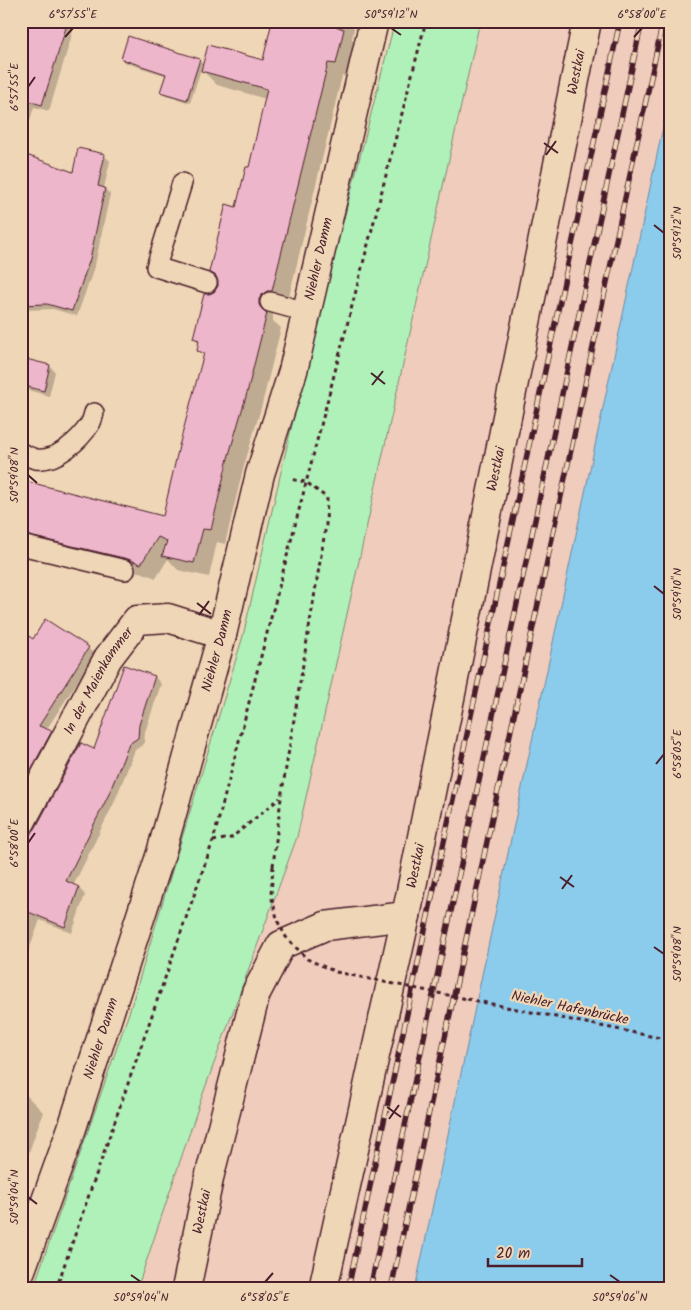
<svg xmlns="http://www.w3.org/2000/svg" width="691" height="1310" font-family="Kalam,sans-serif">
  <rect width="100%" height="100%" fill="#efd6b6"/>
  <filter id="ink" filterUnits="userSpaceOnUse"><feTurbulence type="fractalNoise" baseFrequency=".02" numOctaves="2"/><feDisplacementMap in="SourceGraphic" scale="10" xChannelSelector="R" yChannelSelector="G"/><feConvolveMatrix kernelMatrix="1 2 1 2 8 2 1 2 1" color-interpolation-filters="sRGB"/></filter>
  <g filter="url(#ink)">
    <path fill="#efccbc" d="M 480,21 L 670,21 L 670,94 L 415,1289 L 137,1289 L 201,1099 L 297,837 Z"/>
    <path fill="#b0f1b9" stroke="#7d8872" d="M 395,21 L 480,21 L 297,837 L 201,1099 L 137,1289 L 33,1289 L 130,1010 L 243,636 L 303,377 Z"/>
    <path fill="#8bccec" stroke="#71879f" d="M 670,94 L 670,1289 L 415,1289 Z"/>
    <g fill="#0003">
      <path d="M 25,21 L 76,21 L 49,111 L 34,107 L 30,120 L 21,117 L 21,34 Z"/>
      <path d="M 274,21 L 347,21 L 354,28 L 352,39 L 358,45 L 350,78 L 342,76 L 287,305 L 277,308 L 273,314 L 273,321 L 281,328 L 261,408 L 242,473 L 225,544 L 217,542 L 209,577 L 178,570 L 168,559 L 156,578 L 143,573 L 21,543 L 21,481 L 164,517 L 205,356 L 198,350 L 200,344 L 194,338 L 219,286 L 219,280 L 211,272 L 237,209 L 250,169 L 266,99 L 217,85 L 201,69 L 190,103 L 165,95 L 162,92 L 167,76 L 126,63 L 122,59 L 199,60 L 204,65 L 264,62 Z"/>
      <path d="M 21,154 L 74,174 L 104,155 L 110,161 L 104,188 L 110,194 L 95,265 L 77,316 L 53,309 L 21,310 Z"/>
      <path d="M 21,358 L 50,366 L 55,372 L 49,396 L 21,388 Z"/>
      <path d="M 21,633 L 33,640 L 88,648 L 95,655 L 46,730 L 51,732 L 57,739 L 21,807 Z"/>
      <path d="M 124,667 L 155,677 L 161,684 L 145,732 L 144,744 L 135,750 L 114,803 L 73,886 L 79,888 L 85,895 L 72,933 L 40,920 L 27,955 L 21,953 L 21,839 L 30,837 L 95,750 Z"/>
      <path d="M 21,986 L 26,991 L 21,1002 Z"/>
      <path d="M 21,1094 L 27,1096 L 43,1112 L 21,1175 Z"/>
    </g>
    <g fill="#eeb6cb" stroke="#4a1f2b">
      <path d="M 21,21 L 68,21 L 42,105 L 21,99 Z"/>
      <path d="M 272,21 L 339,21 L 337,27 L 344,29 L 336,64 L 328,63 L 272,291 L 267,291 L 263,294 L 259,299 L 259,305 L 262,309 L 267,313 L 247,393 L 228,458 L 211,530 L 203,529 L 194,563 L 162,556 L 167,541 L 158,537 L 141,564 L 128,559 L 21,534 L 21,480 L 163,516 L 179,446 L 204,353 L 197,351 L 199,340 L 193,338 L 204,294 L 209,294 L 214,292 L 218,286 L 218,281 L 216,276 L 209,272 L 226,204 L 236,207 L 246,167 L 249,167 L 267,89 L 201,71 L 208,45 L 263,60 Z"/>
      <path d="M 128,36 L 200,59 L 187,100 L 160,92 L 166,74 L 121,59 Z"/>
      <path d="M 78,148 L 105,154 L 98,186 L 105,188 L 90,259 L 72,311 L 47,304 L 21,305 L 21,153 L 73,172 Z"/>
      <path d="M 26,359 L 50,365 L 44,391 L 21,385 L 21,378 Z"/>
      <path d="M 45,619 L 89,647 L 39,726 L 52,731 L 21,788 L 21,631 L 33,639 Z"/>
      <path d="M 124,665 L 155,676 L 139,725 L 138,738 L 129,744 L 108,796 L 66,881 L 79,887 L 65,927 L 21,909 L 21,838 L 29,835 L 35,829 L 81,743 L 94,749 Z"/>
    </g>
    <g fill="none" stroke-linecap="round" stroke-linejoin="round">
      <g stroke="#4a1f2b" stroke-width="22">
        <g id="lane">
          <path d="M 182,183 L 156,267 L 207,283"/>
          <path d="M 270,302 L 306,312"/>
          <path d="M 21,453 C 26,455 31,458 36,459 C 56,462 80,440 90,424 C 92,421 93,417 94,413"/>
          <path d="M 21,545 L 125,570"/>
        </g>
      </g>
      <g stroke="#4a1f2b" stroke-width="31">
        <g id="street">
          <path id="s1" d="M 21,822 L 108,658 L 137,620 L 168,618 L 222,635"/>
          <path id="s2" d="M 186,1289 L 210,1174 L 256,993 L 281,945 L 325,926 L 406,916 L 587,21"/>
          <path d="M 323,1289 L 406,916"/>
        </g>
      </g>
      <g stroke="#4a1f2b" stroke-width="31">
        <g id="secondary">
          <path id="s3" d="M 21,1270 L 72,1128 L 161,853 L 222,635 L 260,474 L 293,371 L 374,21"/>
        </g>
      </g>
      <g stroke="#4a1f2b" stroke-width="3" stroke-dasharray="4 4" stroke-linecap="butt">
        <path d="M 213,841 L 231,838 L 280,798"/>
        <path d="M 273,866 L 281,798 L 326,525 L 327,498 L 306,482 L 290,479"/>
        <path d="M 467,999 L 670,1040"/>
        <path d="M 56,1289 L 213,841 L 426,21"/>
      </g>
      <use href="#lane" stroke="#efd6b6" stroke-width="19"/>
      <use href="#street" stroke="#efd6b6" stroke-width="28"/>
      <use href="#secondary" stroke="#efd6b6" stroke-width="28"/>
      <g stroke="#4a1f2b" stroke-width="5.5">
        <g id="rail">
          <path d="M 348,1289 L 620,21"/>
          <path d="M 370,1289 L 642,21"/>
          <path d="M 391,1289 L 663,21"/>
        </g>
      </g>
      <use href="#rail" stroke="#efd6b6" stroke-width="4" stroke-dasharray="11" stroke-linecap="butt"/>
      <path stroke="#4a1f2b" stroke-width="3" stroke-dasharray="4 4" stroke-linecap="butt" d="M 273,866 L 271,895 L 278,922 L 286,937 L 307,959 L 336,972 L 467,999"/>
    </g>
  </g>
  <path fill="none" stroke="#4a1f2b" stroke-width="2" d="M 391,28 L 401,35M 65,37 L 73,28M 634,37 L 642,28M 28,87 L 35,77M 544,143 L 558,153M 546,155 L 556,141M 654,225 L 664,233M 371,373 L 385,384M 372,385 L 383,371M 28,475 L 37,483M 654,586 L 664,594M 197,603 L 211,614M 199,615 L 209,601M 656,764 L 664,754M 28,843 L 35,833M 560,877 L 574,887M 562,889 L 572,875M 654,947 L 664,954M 387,1107 L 401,1117M 389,1119 L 399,1105M 28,1197 L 37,1204M 131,1275 L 141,1282M 610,1275 L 620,1282M 265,1282 L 273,1273"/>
  <g text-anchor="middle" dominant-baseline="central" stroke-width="4.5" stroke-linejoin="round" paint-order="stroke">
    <g font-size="14" fill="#4a1f2b" stroke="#efd6b6">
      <text stroke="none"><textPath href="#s2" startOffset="1349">Westkai</textPath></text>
      <text stroke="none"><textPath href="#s3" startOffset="1055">Niehler Damm</textPath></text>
      <text stroke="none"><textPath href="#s2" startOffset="944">Westkai</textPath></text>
      <text stroke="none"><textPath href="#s3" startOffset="650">Niehler Damm</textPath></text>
      <text stroke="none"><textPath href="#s1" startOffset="161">In der Maienkammer</textPath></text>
      <text stroke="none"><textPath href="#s2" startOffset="539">Westkai</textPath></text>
      <text transform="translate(570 1008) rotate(12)">Niehler Hafenbrücke</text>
      <text stroke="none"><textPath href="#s3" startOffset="245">Niehler Damm</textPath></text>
      <text stroke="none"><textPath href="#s2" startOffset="79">Westkai</textPath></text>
    </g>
  </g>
  <rect width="691" height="1310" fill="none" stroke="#efd6b6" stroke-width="55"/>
  <path d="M488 1258v8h94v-8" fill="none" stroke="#4a1f2b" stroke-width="2.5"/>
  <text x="496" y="1258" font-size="15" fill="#4a1f2b" stroke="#efd6b6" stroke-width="4" paint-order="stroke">20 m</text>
  <rect x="28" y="28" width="636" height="1254" fill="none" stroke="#4a1f2b" stroke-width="2"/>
  <g font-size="12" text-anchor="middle" fill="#4a1f2b">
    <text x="73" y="18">6°57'55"E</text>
    <text x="391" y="18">50°59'12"N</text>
    <text x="642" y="18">6°58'00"E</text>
    <text transform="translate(14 87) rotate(-90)" y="4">6°57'55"E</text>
    <text transform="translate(677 233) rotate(-90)" y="4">50°59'12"N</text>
    <text transform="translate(14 475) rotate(-90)" y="4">50°59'08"N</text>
    <text transform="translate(677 594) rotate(-90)" y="4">50°59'10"N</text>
    <text transform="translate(677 754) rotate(-90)" y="4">6°58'05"E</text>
    <text transform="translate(14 843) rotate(-90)" y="4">6°58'00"E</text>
    <text transform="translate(677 954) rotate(-90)" y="4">50°59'08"N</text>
    <text transform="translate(14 1197) rotate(-90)" y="4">50°59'04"N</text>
    <text x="141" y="1301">50°59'04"N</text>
    <text x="265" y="1301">6°58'05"E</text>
    <text x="620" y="1301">50°59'06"N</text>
  </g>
</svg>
